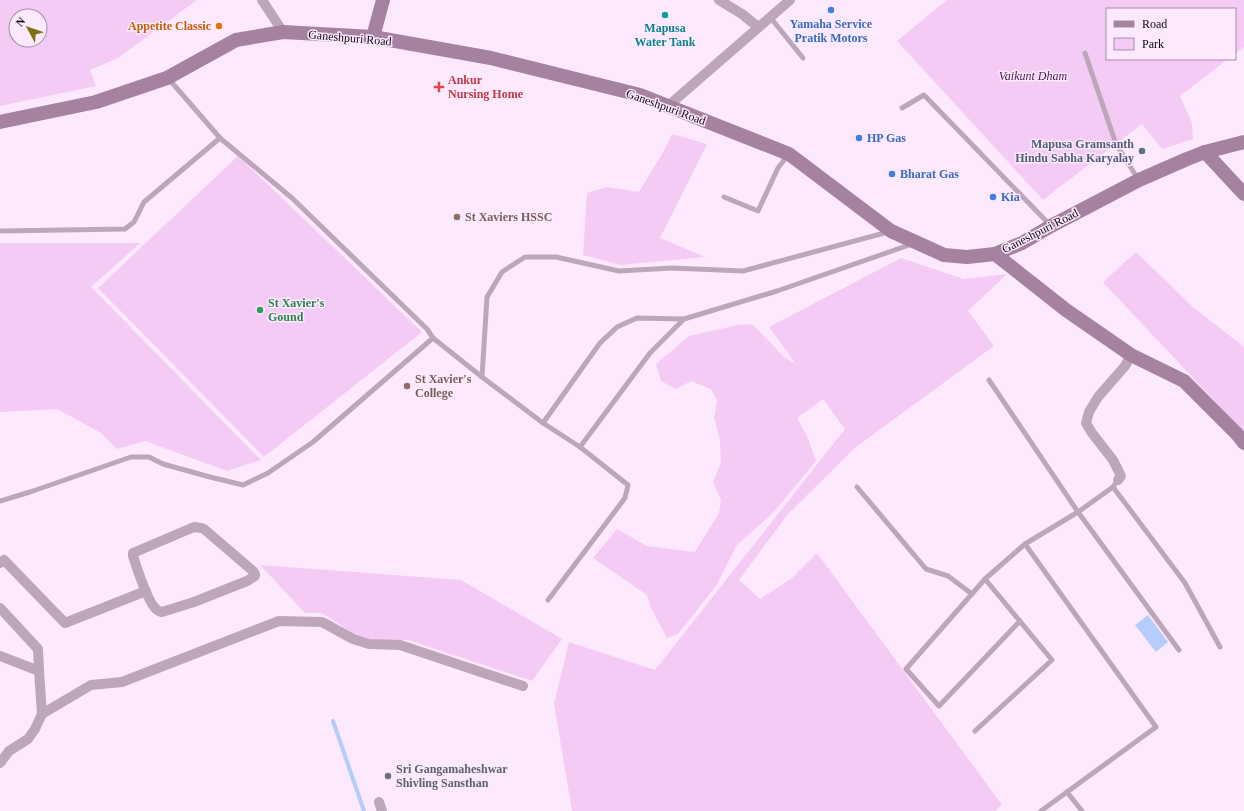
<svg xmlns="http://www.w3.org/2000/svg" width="1244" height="811" font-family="Georgia,serif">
  <rect width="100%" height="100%" fill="#fde9fe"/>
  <g fill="#f3cbf5" fill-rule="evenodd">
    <path d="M 0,0 L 197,0 L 118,58 L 90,70 L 96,86 L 0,106 ZM 16,16 L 40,16 L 40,40 L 16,40 Z"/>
    <path d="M 947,0 L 1244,0 L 1244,47 L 1235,54 L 1235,9 L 1107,9 L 1107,59 L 1228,59 L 1180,96 L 1192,123 L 1193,139 L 1162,149 L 1142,124 L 1043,200 L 897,41 Z"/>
    <path d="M 672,134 L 707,144 L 660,238 L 705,257 L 621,265 L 583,255 L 587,193 L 607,187 L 639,192 L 665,149 Z"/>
    <path d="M 238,156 L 422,332 L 264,457 L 98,288 Z"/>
    <path d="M 0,243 L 140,243 L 91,287 L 261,460 L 227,471 L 145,441 L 117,449 L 101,433 L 57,409 L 0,412 Z"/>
    <path d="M 1136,252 L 1193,307 L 1244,347 L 1244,433 C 1198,382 1150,333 1103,282 Z"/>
    <path d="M 901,258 L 964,279 L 1007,274 L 968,311 L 994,346 L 856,447 L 788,514 L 739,580 L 760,599 L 792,578 L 817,553 L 1002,805 L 995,811 L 572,811 L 554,704 L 569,642 L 655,670 L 845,429 L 823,399 L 797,418 L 807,436 L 816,461 L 773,513 L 737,545 L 716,586 L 678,634 L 667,638 L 650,606 L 647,595 L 593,558 L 617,529 L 647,546 L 695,552 L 719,513 L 721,500 L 713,482 L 721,463 L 720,440 L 714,418 L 717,400 L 711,389 L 691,381 L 676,389 L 661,381 L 656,364 L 689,336 L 738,325 L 752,324 L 784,357 L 796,364 L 769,327 Z"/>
    <path d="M 260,565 L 461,580 L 562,639 L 532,681 L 408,640 L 377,641 L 354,634 L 322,613 L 305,613 Z"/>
  </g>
  <path fill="#b5cdfb" d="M 1148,615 L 1168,642 L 1156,652 L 1135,625 Z"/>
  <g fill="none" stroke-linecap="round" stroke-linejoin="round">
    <path stroke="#b5cdfb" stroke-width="4" d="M 333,721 L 364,811"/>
    <g stroke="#bda6ba" stroke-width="5">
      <path d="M 770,17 L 803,58"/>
      <path d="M 1085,53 L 1116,144 L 1138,179"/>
      <path d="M 168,78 L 220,138 L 292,198 L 427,329 L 433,338 L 482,377"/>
      <path d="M 902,108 L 924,95 L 1050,225"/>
      <path d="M 724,197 L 758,211 L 778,168 L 788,155"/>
      <path d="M 0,231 L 125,229 L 134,222 L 144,202 L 220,138"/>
      <path d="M 989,380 L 1078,512 L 1179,650"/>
      <path d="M 543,423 L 600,343 L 617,327 L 637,318 L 684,319"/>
      <path d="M 580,447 L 650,353 L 684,319 L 777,291 L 912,244"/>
      <path d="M 857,487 L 926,569 L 948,576 L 972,594"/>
      <path d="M 1113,487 L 1185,583 L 1220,647"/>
      <path d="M 0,501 L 30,492 L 131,457 L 149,457 L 163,464 L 210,477 L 243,485 L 268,473 L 313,442 L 433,338"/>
      <path d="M 1025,544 L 1156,727 L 1041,811"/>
      <path d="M 548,600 L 625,498 L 628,485 L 580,447 L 543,423 L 482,377 L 487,297 L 502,272 L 525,257 L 556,257 L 619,271 L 672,268 L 743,271 L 888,232"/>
      <path d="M 1020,621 L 939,706 L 906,669 L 985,579 L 1025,544 L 1078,512 L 1113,487 L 1118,480"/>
      <path d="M 975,731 L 1052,660 L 985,579"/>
      <path d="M 1067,792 L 1082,811"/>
    </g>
    <g stroke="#bda6ba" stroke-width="10">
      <path d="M 262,0 L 283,32"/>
      <path d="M 719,0 L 742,14 L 758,27"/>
      <path d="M 668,106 L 790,0"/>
      <path d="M 1118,480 L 1121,476 L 1113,460 L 1092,433 L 1086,423 L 1089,412 L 1098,397 L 1125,366 L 1131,355"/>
      <path d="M 194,527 L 201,528 L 204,529 L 253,571 L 255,574 L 255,576 L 247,581 L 194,602 L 162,612 C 159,611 159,612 156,609 C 147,601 137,568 133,556 L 133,553 Z"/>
      <path d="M 0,563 L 4,560 L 65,623 L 146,591"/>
      <path d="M 0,608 L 38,649 L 39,671"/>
      <path d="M 0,656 L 39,671 L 42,714 L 35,729 L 28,739 L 9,751 L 0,763"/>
      <path d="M 42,714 L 91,685 L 122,682 L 279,621 L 322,622 L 353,639 L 369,644 L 400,645 L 523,686"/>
      <path d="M 379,802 L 382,811"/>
    </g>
    <g stroke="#a482a0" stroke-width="14">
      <path d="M 373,37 L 383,0"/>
      <path d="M 0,122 L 96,102 L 167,78 L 236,40 L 283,32 L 373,37 L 491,58 L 640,95 L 789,154 L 891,231 L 944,255 L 967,257 L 995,254 L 1022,243 L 1051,226 L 1139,180 L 1187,159 L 1205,152 L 1244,142"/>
      <path d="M 1205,152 L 1244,194"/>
      <path d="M 995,254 L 1066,310 L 1131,355 L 1184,381 L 1237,434 L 1244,443"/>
    </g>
  </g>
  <g fill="#3f7fe0" stroke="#fde9fe" stroke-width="1.5">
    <circle cx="831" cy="10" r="4"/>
    <circle cx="859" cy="138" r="4"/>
    <circle cx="892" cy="174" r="4"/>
    <circle cx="993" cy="197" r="4"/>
  </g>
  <circle fill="#0f9aa8" stroke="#fde9fe" stroke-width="1.5" cx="665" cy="15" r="4"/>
  <circle fill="#e8710a" stroke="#fde9fe" stroke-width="1.5" cx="219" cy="26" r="4"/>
  <path fill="#e0444e" stroke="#fde9fe" stroke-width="1.5" d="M437 81h4v4h4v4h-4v4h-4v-4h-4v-4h4z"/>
  <circle fill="#5c6f8a" stroke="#fde9fe" stroke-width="1.5" cx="1142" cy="151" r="4"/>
  <g fill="#8d6e63" stroke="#fde9fe" stroke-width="1.5">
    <circle cx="457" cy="217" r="4"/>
    <circle cx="407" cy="386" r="4"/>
  </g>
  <circle fill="#2e9e5b" stroke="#fde9fe" stroke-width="1.5" cx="260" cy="310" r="4"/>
  <circle fill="#6b7280" stroke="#fde9fe" stroke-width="1.5" cx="388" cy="776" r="4"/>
  <g text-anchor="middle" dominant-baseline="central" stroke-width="3" stroke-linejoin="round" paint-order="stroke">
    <g font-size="12" font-weight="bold" fill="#366cbe" stroke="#fde9fe" text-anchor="start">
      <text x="831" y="24" text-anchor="middle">Yamaha Service<tspan x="831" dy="14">Pratik Motors</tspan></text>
      <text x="867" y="138">HP Gas</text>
      <text x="900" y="174">Bharat Gas</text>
      <text x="1001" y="197">Kia</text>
    </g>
    <g font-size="12" font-weight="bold" fill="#c56008" stroke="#fde9fe" text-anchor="end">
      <text x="211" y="26">Appetite Classic</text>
    </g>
    <g font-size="12" font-weight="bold" fill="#0d838f" stroke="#fde9fe">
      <text x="665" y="28">Mapusa<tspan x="665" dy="14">Water Tank</tspan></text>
    </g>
    <g font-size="12" fill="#110912" stroke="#fde9fe">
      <text transform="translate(350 38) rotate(5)">Ganeshpuri Road</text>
      <text transform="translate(666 107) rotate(20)">Ganeshpuri Road</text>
      <text transform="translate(1040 231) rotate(-27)">Ganeshpuri Road</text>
    </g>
    <g font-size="12" font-style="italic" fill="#4d1652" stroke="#fde9fe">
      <text x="1033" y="76">Vaikunt Dham</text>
    </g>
    <g font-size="12" font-weight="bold" fill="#be3a42" stroke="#fde9fe" text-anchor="start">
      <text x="448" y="80">Ankur<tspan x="448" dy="14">Nursing Home</tspan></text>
    </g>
    <g font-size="12" font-weight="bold" fill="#4e5e75" stroke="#fde9fe" text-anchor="end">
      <text x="1134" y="144">Mapusa Gramsanth<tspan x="1134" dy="14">Hindu Sabha Karyalay</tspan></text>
    </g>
    <g font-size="12" font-weight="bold" fill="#785e54" stroke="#fde9fe" text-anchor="start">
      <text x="465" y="217">St Xaviers HSSC</text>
      <text x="415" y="379">St Xavier's<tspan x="415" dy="14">College</tspan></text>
    </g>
    <g font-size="12" font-weight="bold" fill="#27864d" stroke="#fde9fe" text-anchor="start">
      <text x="268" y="303">St Xavier's<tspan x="268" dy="14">Gound</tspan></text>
    </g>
    <g font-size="12" font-weight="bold" fill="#5b616d" stroke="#fde9fe" text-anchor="start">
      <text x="396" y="769">Sri Gangamaheshwar<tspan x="396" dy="14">Shivling Sansthan</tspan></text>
    </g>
  </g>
  <rect x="1106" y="8" width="130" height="52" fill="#fde9fe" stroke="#9f8fa0"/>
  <rect x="1114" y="21" width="20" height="6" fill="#a482a0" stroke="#9f8fa0"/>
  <text x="1142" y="28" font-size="12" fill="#110912">Road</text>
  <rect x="1114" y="38" width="20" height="12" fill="#f3cbf5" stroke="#9f8fa0"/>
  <text x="1142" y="48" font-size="12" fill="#110912">Park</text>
  <g transform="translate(28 28) rotate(310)"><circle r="19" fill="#fde9fe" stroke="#9f8fa0"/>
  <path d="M0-3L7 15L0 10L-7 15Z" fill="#7f7111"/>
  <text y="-6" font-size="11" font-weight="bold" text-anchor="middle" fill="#110912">N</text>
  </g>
</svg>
